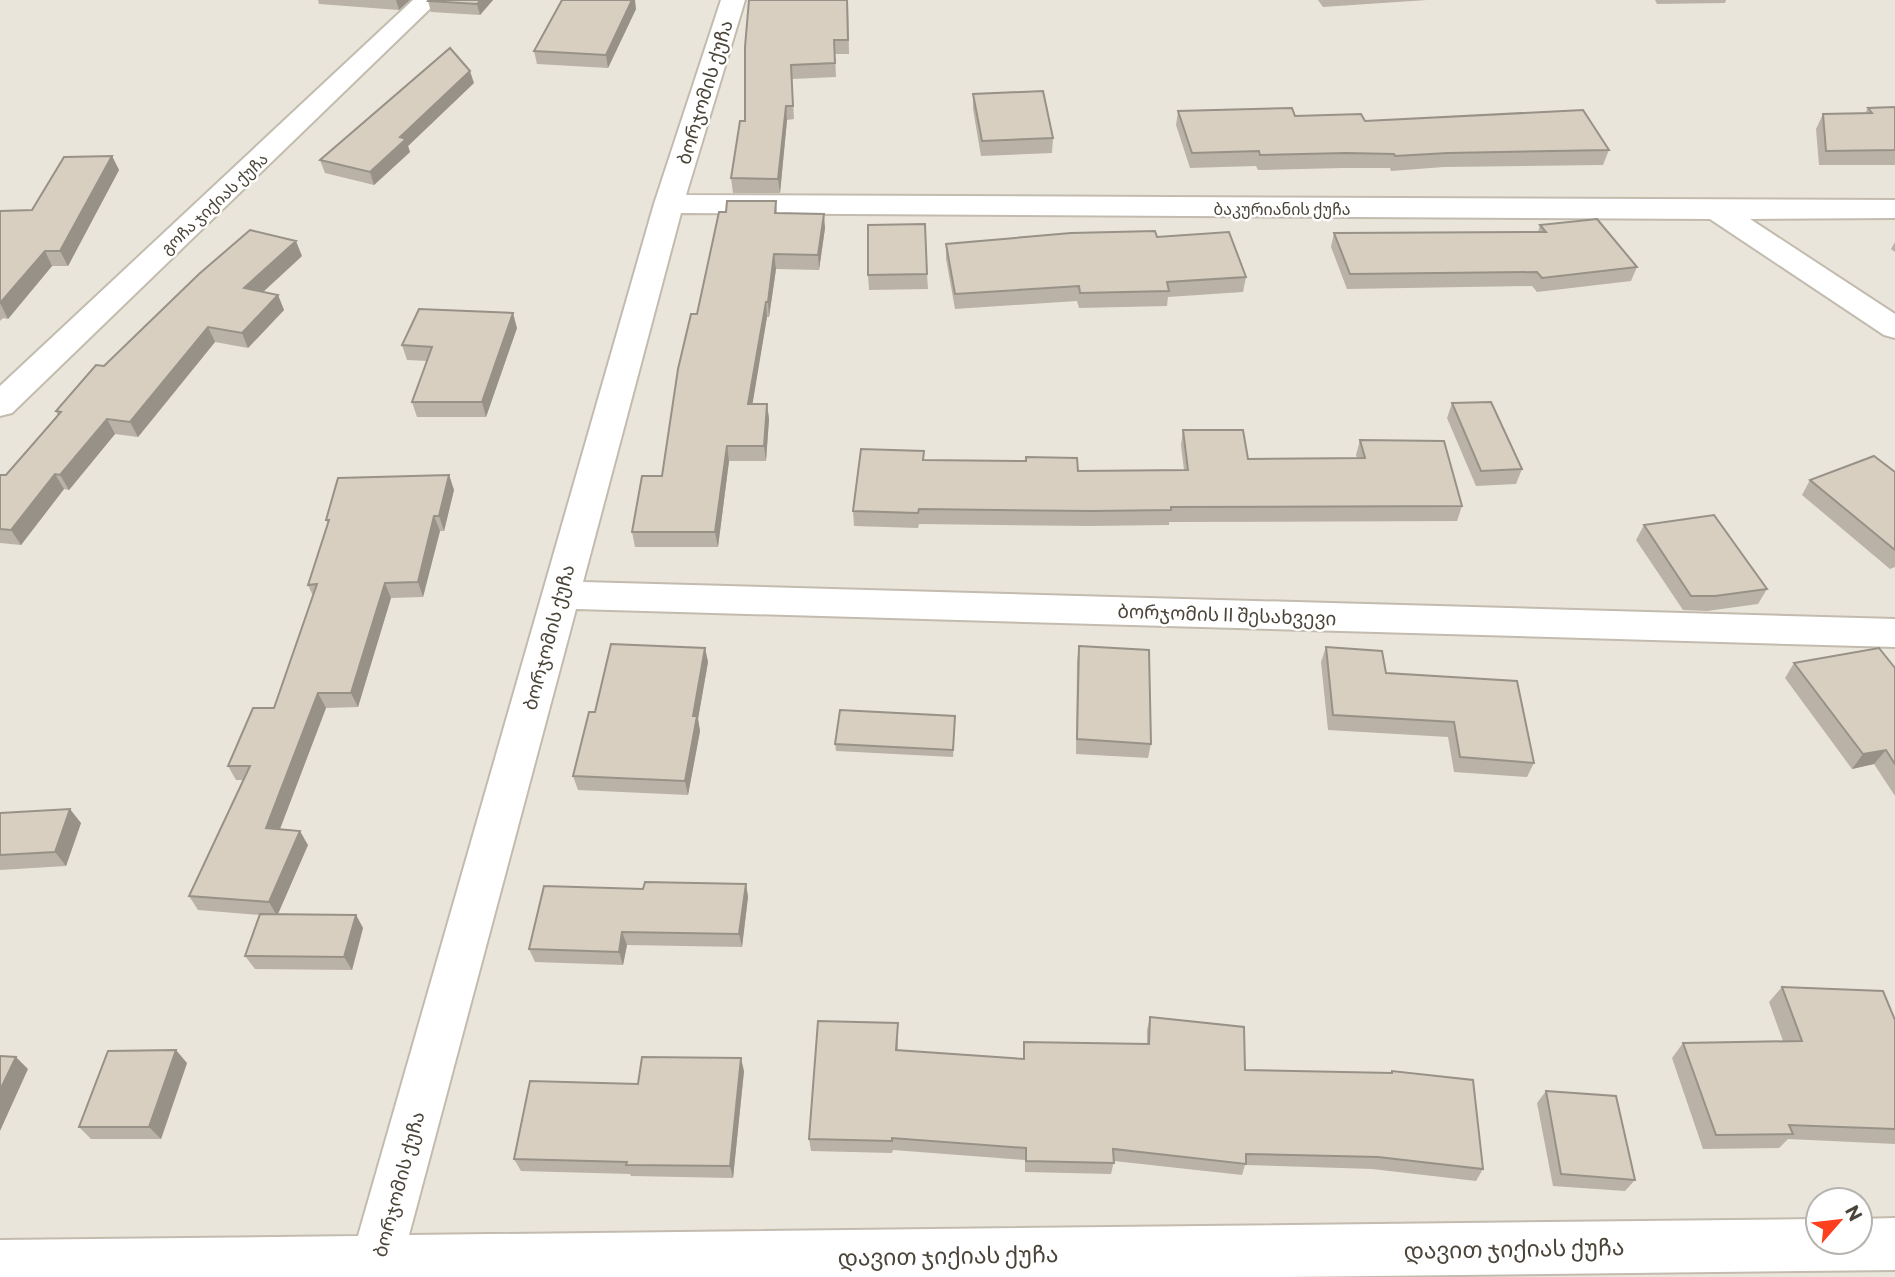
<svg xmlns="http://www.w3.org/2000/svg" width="1895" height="1277" font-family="Commissioner,'Noto Sans Georgian',sans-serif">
  <rect width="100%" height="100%" fill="#f6f3ec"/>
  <path fill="#eae5da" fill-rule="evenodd" d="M 0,0 L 1895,0 L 1895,1277 L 0,1277 ZM 1818,1200 L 1860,1200 L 1860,1242 L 1818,1242 Z"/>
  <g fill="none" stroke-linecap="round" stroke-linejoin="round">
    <g stroke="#c2bbae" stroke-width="4">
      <g id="minor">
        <path d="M 413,0 L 439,0 L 12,413 L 0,416 L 0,386 Z"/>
        <path d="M 721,0 L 745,0 L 686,195 L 1895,200 L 1895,218 L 1750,219 L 1895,314 L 1895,338 L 1884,335 L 1710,219 L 681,213 L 583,582 L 1895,619 L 1895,647 L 576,609 L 409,1235 L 1818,1219 L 1818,1242 L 1860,1242 L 1860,1219 L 1895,1218 L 1895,1270 L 1286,1277 L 0,1277 L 0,1240 L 358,1236 L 654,204 Z"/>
      </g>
    </g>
    <use href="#minor" fill="#fff" fill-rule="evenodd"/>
  </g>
  <g fill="#bab2a6">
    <path d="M 318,0 L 410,0 L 399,10 L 319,4 Z"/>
    <path d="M 493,0 L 480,15 L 431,12 L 428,1 Z"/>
    <path d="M 848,0 L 849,54 L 835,54 L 836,77 L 792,79 L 794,119 L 787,120 L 780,193 L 733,193 L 731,178 L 745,121 L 745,47 Z"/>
    <path d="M 1318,0 L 1427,0 L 1323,7 Z"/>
    <path d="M 1655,0 L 1726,0 L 1725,3 L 1657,4 Z"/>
    <path d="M 636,9 L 608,68 L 537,64 L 534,51 Z"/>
    <path d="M 474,83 L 408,146 L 410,152 L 374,185 L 325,173 L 320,160 Z"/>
    <path d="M 973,94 L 1053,138 L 1052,153 L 981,156 L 973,109 Z"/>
    <path d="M 1895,107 L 1895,165 L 1819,165 L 1816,129 L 1823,114 L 1865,113 L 1868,108 Z"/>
    <path d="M 1178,111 L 1295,116 L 1365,121 L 1609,150 L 1603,165 L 1444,167 L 1391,171 L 1390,168 L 1343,168 L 1258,170 L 1256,166 L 1190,168 L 1176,125 Z"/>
    <path d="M 112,156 L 119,170 L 68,266 L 52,266 L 8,319 L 3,318 L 0,321 L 0,211 L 32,210 Z"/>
    <path d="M 776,201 L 777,213 L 825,228 L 819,270 L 776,269 L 769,317 L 767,317 L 752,404 L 767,404 L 769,419 L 766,461 L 729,461 L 718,547 L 635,547 L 632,532 L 662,476 L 697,314 L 726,212 Z"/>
    <path d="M 1540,225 L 1637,267 L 1631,281 L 1537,292 L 1532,286 L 1347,289 L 1331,247 L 1334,233 L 1538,232 Z"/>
    <path d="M 1157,237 L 1246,277 L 1243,292 L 1168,297 L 1167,306 L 1079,308 L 1077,301 L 955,309 L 946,259 L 946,244 Z"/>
    <path d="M 1895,242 L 1895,252 L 1891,249 Z"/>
    <path d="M 302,256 L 263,292 L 278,295 L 284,310 L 248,348 L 215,342 L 138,437 L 115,434 L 69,490 L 64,489 L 21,545 L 0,543 L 0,475 L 6,475 L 58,416 L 56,411 Z"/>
    <path d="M 927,274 L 928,289 L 869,290 L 868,275 Z"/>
    <path d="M 517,328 L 486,417 L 417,417 L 412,402 L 427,361 L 407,360 L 402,345 Z"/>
    <path d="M 1452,403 L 1522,469 L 1516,484 L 1476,486 L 1447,418 Z"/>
    <path d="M 1183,430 L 1248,459 L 1357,458 L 1356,455 L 1360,440 L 1462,506 L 1457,521 L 1169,522 L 1169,525 L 1088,526 L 919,524 L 918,528 L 854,526 L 853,511 L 925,460 L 1078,471 L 1184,470 L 1181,445 Z"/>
    <path d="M 1895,472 L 1895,567 L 1890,569 L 1802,495 L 1810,480 Z"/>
    <path d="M 449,475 L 454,490 L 444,531 L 440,531 L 423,597 L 391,598 L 358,707 L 326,708 L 280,829 L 308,845 L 278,914 L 356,915 L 363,928 L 352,970 L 255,969 L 245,956 L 260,915 L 198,910 L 189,896 L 243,780 L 236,780 L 228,766 L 274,708 L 313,596 L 308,585 L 328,524 L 326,520 Z"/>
    <path d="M 1644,525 L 1767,589 L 1758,604 L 1707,611 L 1683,610 L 1636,540 Z"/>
    <path d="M 1079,646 L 1151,744 L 1148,758 L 1076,754 L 1077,661 Z"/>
    <path d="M 1326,647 L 1534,763 L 1527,777 L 1454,772 L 1448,737 L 1328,730 L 1321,662 Z"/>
    <path d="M 705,648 L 708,662 L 698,719 L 700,731 L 688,795 L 578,790 L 573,776 L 595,712 Z"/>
    <path d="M 1794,663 L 1895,668 L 1895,796 L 1874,764 L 1852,769 L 1785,678 Z"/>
    <path d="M 955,716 L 953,757 L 836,751 L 835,744 Z"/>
    <path d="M 0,813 L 81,823 L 66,866 L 0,870 Z"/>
    <path d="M 746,884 L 748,897 L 742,947 L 627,945 L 623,965 L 535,962 L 529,949 L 643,889 Z"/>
    <path d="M 1782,987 L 1895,1020 L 1895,1144 L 1788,1139 L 1779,1148 L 1703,1149 L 1672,1058 L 1683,1043 L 1783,1041 L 1769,1002 Z"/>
    <path d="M 1150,1017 L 1245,1070 L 1391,1073 L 1392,1071 L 1483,1169 L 1476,1181 L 1372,1169 L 1245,1165 L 1242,1175 L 1114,1161 L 1111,1174 L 1025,1172 L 1025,1160 L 893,1150 L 892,1153 L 811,1151 L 809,1139 L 898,1036 L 898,1050 L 1023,1059 L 1024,1042 L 1147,1044 L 1147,1030 Z"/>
    <path d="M 187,1063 L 161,1139 L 91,1139 L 79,1127 Z"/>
    <path d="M 744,1071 L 733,1178 L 631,1176 L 630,1174 L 521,1171 L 514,1159 L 638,1084 Z"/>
    <path d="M 1546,1091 L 1635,1180 L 1625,1191 L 1553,1186 L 1537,1103 Z"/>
  </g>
  <g fill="#979187">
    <path d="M 396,0 L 410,0 L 399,10 Z"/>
    <path d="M 481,0 L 493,0 L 480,15 L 477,4 Z"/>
    <path d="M 632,0 L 635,0 L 636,9 L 608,68 L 606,55 Z"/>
    <path d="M 470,71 L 474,83 L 408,146 L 410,152 L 374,185 L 370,172 L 400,137 Z"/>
    <path d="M 786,106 L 787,120 L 780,193 L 778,179 Z"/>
    <path d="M 112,156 L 119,170 L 68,266 L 60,251 Z"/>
    <path d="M 824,214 L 825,228 L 819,270 L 818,255 Z"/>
    <path d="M 296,241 L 302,256 L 251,303 L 244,288 Z"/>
    <path d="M 45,251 L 52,266 L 8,319 L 0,303 Z"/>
    <path d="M 774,254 L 776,269 L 769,317 L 768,302 Z"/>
    <path d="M 278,295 L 284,310 L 248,348 L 242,333 Z"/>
    <path d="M 766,302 L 767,317 L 750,419 L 748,404 Z"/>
    <path d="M 513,313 L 517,328 L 486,417 L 482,402 Z"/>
    <path d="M 208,327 L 215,342 L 138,437 L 130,422 Z"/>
    <path d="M 767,404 L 769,419 L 766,461 L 764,446 Z"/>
    <path d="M 107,419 L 115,434 L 69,490 L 60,475 Z"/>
    <path d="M 727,446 L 729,461 L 718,547 L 715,532 Z"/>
    <path d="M 55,474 L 64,489 L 21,545 L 11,530 Z"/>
    <path d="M 449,475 L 454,490 L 444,531 L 439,516 Z"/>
    <path d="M 434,516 L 440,531 L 423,597 L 418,582 Z"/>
    <path d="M 385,583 L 391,598 L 358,707 L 351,693 Z"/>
    <path d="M 705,648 L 708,662 L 698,719 L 700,731 L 688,795 L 685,781 L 693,716 Z"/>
    <path d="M 318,693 L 326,708 L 275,842 L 266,828 Z"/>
    <path d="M 1886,750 L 1874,764 L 1852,769 L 1863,754 Z"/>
    <path d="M 70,809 L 81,823 L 66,866 L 55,852 Z"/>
    <path d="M 300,831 L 308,845 L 277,916 L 269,902 Z"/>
    <path d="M 746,884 L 748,897 L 742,947 L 739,934 Z"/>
    <path d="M 356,915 L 363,928 L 352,970 L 344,957 Z"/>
    <path d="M 622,932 L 627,945 L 623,965 L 619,952 Z"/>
    <path d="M 176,1050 L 187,1063 L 161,1139 L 149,1127 Z"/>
    <path d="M 16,1057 L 28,1069 L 0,1131 L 0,1090 Z"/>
    <path d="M 741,1058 L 744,1071 L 733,1178 L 730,1166 Z"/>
  </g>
  <g fill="#d8cfc1" stroke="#979187" stroke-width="2">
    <path d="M 429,0 L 481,0 L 477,4 L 428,1 Z"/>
    <path d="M 562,0 L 632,0 L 606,55 L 534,51 Z"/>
    <path d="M 749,0 L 847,0 L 848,40 L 834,40 L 835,63 L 791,65 L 793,106 L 786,106 L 778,179 L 731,178 L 740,121 L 745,121 L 745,47 Z"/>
    <path d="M 450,48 L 470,71 L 400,137 L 406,139 L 370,172 L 320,160 Z"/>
    <path d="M 1043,91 L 1053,138 L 982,141 L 973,94 Z"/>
    <path d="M 1895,107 L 1895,150 L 1826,151 L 1823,114 L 1872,113 L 1868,108 Z"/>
    <path d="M 1292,108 L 1295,116 L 1361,114 L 1365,121 L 1583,110 L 1609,150 L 1448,153 L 1395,156 L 1394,154 L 1346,153 L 1260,155 L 1259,151 L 1192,153 L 1178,111 Z"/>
    <path d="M 112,156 L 60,251 L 45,251 L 0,303 L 0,211 L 32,210 L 64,157 Z"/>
    <path d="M 727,201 L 776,201 L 775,213 L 824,214 L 818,255 L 774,254 L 768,302 L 766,302 L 748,404 L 767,404 L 764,446 L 727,446 L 715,532 L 632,532 L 642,476 L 662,476 L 678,369 L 691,314 L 697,314 L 719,212 L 726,212 Z"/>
    <path d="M 1597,219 L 1637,267 L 1542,278 L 1537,272 L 1350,274 L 1334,233 L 1546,232 L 1540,225 Z"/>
    <path d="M 925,224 L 927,274 L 868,275 L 868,225 Z"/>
    <path d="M 250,230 L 296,241 L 244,288 L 278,295 L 242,333 L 208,327 L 130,422 L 107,419 L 60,475 L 55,474 L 11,530 L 0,529 L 0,475 L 6,475 L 61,412 L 56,411 L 96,365 L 104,366 L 199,274 Z"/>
    <path d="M 1155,231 L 1157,237 L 1229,232 L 1246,277 L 1167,282 L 1169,291 L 1080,293 L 1079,286 L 955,294 L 946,244 L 1071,233 Z"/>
    <path d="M 419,309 L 513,313 L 482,402 L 412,402 L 432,347 L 402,345 Z"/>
    <path d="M 1491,402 L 1522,469 L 1481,471 L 1452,403 Z"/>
    <path d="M 1183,430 L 1243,430 L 1248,459 L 1365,458 L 1360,440 L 1444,441 L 1462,506 L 1171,507 L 1171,510 L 1090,511 L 919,509 L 918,513 L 853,511 L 861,449 L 924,451 L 923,460 L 1026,461 L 1026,457 L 1077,458 L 1078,471 L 1188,470 Z"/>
    <path d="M 1874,456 L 1895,472 L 1895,550 L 1810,480 Z"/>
    <path d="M 449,475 L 439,516 L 434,516 L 418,582 L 385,583 L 351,693 L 318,693 L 266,828 L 300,831 L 269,902 L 189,896 L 250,766 L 228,766 L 253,708 L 274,708 L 317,584 L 308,585 L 329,520 L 326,520 L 338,478 Z"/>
    <path d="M 1714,515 L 1767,589 L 1715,596 L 1691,596 L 1644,525 Z"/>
    <path d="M 611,644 L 705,648 L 693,716 L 697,716 L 685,781 L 573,776 L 589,712 L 595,712 Z"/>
    <path d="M 1079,646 L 1149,650 L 1151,744 L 1077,739 Z"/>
    <path d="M 1326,647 L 1382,651 L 1386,673 L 1517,681 L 1534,763 L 1460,757 L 1454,722 L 1333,715 Z"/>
    <path d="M 1879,648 L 1895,668 L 1895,764 L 1886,750 L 1863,754 L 1794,663 Z"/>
    <path d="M 840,710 L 955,716 L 953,750 L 835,744 Z"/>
    <path d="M 70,809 L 55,852 L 0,855 L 0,813 Z"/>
    <path d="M 645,882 L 746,884 L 739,934 L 622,932 L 619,952 L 529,949 L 544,886 L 643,889 Z"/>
    <path d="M 260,914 L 356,915 L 344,957 L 245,956 Z"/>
    <path d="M 1782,987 L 1883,991 L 1895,1020 L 1895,1129 L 1789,1125 L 1793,1134 L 1716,1135 L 1683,1043 L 1802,1041 Z"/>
    <path d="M 1150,1017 L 1244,1027 L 1245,1070 L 1392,1073 L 1392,1071 L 1473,1080 L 1483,1169 L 1378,1157 L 1246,1154 L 1246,1164 L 1113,1149 L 1114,1163 L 1026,1161 L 1026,1148 L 892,1138 L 892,1141 L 809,1139 L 818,1021 L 898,1023 L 896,1050 L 1024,1059 L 1024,1042 L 1149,1044 Z"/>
    <path d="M 176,1050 L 149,1127 L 79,1127 L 108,1051 Z"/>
    <path d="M 0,1056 L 16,1057 L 0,1090 Z"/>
    <path d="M 642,1057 L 741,1058 L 730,1166 L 626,1165 L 627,1162 L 514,1159 L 530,1081 L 638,1084 Z"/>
    <path d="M 1546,1091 L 1616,1096 L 1635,1180 L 1561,1174 Z"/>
  </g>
  <g text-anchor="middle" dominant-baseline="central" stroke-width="5" stroke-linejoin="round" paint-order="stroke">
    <g font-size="16" fill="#4b4439" stroke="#fff">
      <text transform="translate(214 203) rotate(-43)">გოჩა ჯიქიას ქუჩა</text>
      <text x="1282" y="208">ბაკურიანის ქუჩა</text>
    </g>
    <g font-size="19" fill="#4b4439" stroke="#fff">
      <text transform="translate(704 92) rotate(-73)">ბორჯომის ქუჩა</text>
      <text transform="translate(1227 614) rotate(2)">ბორჯომის II შესახვევი</text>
      <text transform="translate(548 637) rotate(-75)">ბორჯომის ქუჩა</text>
      <text transform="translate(398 1184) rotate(-75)">ბორჯომის ქუჩა</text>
    </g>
    <g font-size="23" fill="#4b4439" stroke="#fff">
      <text transform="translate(1514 1248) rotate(-1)">დავით ჯიქიას ქუჩა</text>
      <text transform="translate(948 1255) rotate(-1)">დავით ჯიქიას ქუჩა</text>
    </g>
  </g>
  <g transform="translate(1839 1221) rotate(62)"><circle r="33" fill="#ffffff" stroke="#b7b4b0" stroke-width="2"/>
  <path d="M0-5L12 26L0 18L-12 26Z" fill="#fc3f1d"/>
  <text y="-10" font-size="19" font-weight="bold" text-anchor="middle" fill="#4b4439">N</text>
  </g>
</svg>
